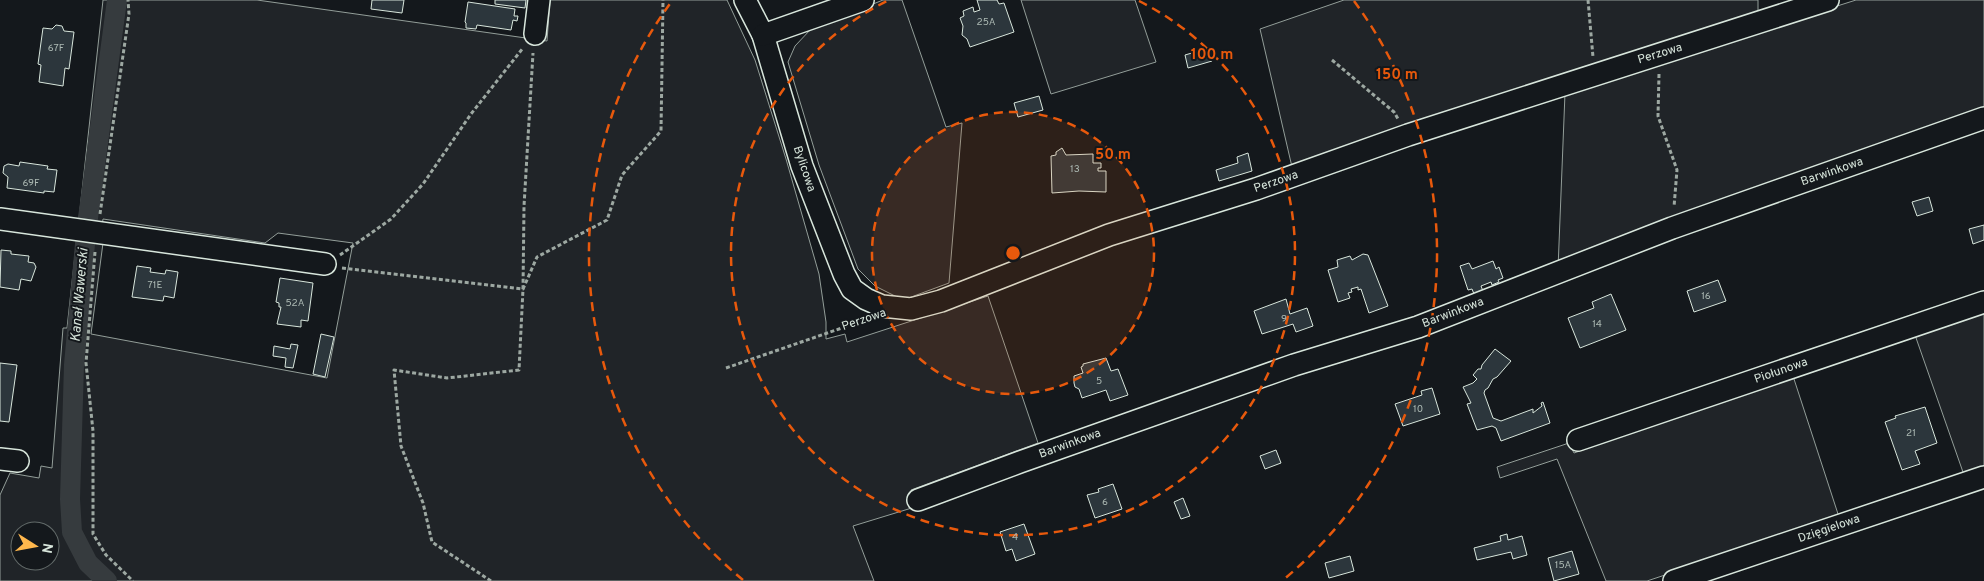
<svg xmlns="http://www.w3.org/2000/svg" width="1984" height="581" font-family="Overpass,sans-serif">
  <rect width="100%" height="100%" fill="#14181c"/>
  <g fill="#202428" stroke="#939e99" fill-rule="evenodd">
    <path d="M 103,0 L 257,0 L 547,41 L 550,0 L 727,0 L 755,60 L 786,159 L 819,274 L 826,322 L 826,339 L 845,334 L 847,342 L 988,296 L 1038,443 L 911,490 L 915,507 L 853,526 L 874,581 L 0,581 L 0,495 L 10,473 L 39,478 L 41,466 L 52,468 L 63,328 L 67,328 ZM 103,219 L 265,243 L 278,233 L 353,243 L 327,378 L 91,334 L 103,243 L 100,242 ZM 20,531 L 50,531 L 50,561 L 20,561 Z"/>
    <path d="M 883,0 L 902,0 L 946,127 L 962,123 L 949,283 L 903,300 L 875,286 L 858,269 L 819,165 L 788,62 L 795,46 L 811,29 Z"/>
    <path d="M 1021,0 L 1135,0 L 1156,62 L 1051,94 Z"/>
    <path d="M 1344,0 L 1758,0 L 1758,11 L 1292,167 L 1260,29 Z"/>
    <path d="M 1856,0 L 1984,0 L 1984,111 L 1558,269 L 1565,93 Z"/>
    <path d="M 1984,311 L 1984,468 L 1964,475 L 1915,335 Z"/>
    <path d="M 1793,376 L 1839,517 L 1647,581 L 1606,581 L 1557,459 L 1500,478 L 1497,467 L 1569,443 L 1574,453 Z"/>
  </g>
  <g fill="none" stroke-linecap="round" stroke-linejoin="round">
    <path stroke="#363b3e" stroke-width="20" d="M 107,581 L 88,563 L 72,532 L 70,499 L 74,365 L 86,233 L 117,0"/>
  </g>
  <g fill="#2c363c" stroke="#d8e6dc">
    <path d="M 372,0 L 404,0 L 402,13 L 371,9 Z"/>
    <path d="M 495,0 L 526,0 L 525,8 L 495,4 Z"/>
    <path d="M 977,0 L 997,0 L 999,4 L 1004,3 L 1014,32 L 970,47 L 967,39 L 962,35 L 963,26 L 960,18 L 964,16 L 963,11 L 973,7 L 974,12 L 980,10 Z"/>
    <path d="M 468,2 L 515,9 L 514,16 L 518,16 L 517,21 L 513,20 L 511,30 L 477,25 L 476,29 L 466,28 L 466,23 L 465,22 Z"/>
    <path d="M 56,25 L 62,26 L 64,31 L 74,32 L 69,69 L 65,68 L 63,86 L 39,82 L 41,65 L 38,64 L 43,28 L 52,29 Z"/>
    <path d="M 1209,48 L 1212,61 L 1188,68 L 1185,55 Z"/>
    <path d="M 1039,96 L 1043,110 L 1018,117 L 1014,103 Z"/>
    <path d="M 1062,148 L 1066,155 L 1093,154 L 1093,163 L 1101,163 L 1101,168 L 1098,168 L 1098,171 L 1106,171 L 1106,192 L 1079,191 L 1052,193 L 1051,156 L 1056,155 L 1056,152 Z"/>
    <path d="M 1248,153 L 1252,171 L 1219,181 L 1216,170 L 1238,163 L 1237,157 Z"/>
    <path d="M 20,162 L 48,166 L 47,169 L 57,170 L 54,192 L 44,191 L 44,193 L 7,188 L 8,177 L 3,173 L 4,166 L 8,164 L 19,166 Z"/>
    <path d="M 1929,197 L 1933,211 L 1917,216 L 1912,202 Z"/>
    <path d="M 1984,225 L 1984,240 L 1973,244 L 1969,229 Z"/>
    <path d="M 1,250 L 11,251 L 11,254 L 29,256 L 28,262 L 34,263 L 36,267 L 31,281 L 21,279 L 19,290 L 0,287 Z"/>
    <path d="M 1363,254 L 1368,255 L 1388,306 L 1369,313 L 1361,289 L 1358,290 L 1358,287 L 1351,289 L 1352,292 L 1348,293 L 1350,298 L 1338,302 L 1328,270 L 1338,267 L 1337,260 L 1350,256 L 1352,260 Z"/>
    <path d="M 1493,261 L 1496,269 L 1499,267 L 1503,278 L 1498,280 L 1499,282 L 1492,285 L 1491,282 L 1481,286 L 1483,291 L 1474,294 L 1472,289 L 1468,290 L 1460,266 L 1469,263 L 1472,269 Z"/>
    <path d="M 137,266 L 151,268 L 150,272 L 165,274 L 166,270 L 178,272 L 174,298 L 164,296 L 163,301 L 132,297 Z"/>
    <path d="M 280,278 L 313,283 L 308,321 L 301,320 L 301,327 L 277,324 L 281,307 L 279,307 L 279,303 L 276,302 Z"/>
    <path d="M 1718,280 L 1726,301 L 1694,312 L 1687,291 Z"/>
    <path d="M 1611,294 L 1626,330 L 1580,348 L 1568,318 L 1594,308 L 1592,302 Z"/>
    <path d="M 1286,299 L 1290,314 L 1307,308 L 1313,326 L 1296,332 L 1293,324 L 1262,334 L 1254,311 Z"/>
    <path d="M 321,334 L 334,337 L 325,377 L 313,374 Z"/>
    <path d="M 291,344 L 298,345 L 293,368 L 285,367 L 286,358 L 273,356 L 274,346 L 290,349 Z"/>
    <path d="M 1495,349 L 1511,361 L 1497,377 L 1493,379 L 1488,388 L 1485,390 L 1484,393 L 1493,418 L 1501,421 L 1533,409 L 1533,413 L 1542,406 L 1541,403 L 1543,402 L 1550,423 L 1501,441 L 1496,428 L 1492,426 L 1477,430 L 1467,404 L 1471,403 L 1463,387 L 1473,383 L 1477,379 L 1473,375 L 1478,369 L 1481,369 L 1482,365 Z"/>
    <path d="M 1106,358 L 1111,371 L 1118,369 L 1128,395 L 1110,401 L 1106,390 L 1082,398 L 1079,389 L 1075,387 L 1074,383 L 1074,376 L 1083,373 L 1081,367 L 1083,366 L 1083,364 Z"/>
    <path d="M 0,363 L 17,365 L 9,422 L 0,421 Z"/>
    <path d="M 1432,388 L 1440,414 L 1403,426 L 1395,404 L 1422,395 L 1421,391 Z"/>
    <path d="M 1925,407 L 1937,443 L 1915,451 L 1920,464 L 1902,470 L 1885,422 L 1896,418 L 1895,416 Z"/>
    <path d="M 1276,450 L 1281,463 L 1265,469 L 1260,456 Z"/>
    <path d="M 1113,484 L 1122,509 L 1095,518 L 1087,495 L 1099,492 L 1098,489 Z"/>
    <path d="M 1183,498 L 1190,516 L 1181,519 L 1174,502 Z"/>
    <path d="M 1024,524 L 1035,554 L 1016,561 L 1012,549 L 1006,551 L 1000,532 Z"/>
    <path d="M 1507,534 L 1508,540 L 1522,536 L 1527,555 L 1513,559 L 1511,552 L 1477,560 L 1474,548 L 1501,541 L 1500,536 Z"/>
    <path d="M 1572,551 L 1579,574 L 1554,581 L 1548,558 Z"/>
    <path d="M 1350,556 L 1354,571 L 1329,578 L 1325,563 Z"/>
  </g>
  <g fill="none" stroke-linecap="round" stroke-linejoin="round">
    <g stroke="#d8e6dc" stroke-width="24">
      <g id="minor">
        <path d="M 745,0 L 763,35 L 802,166 L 844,274 L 852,289 L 866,299 L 882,306 L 911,309 L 941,301 L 1109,235 L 1256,189 L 1408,135 L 1828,0"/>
        <path d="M 535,34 L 539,0"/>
        <path d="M 763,35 L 863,0"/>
        <path d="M 0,219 L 325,264"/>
        <path d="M 1578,440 L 1984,302"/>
        <path d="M 0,459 L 18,461"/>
        <path d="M 918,500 L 1020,462 L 1294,365 L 1418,327 L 1672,228 L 1984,118"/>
        <path d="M 1674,581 L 1984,477"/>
      </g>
    </g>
    <g stroke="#9da8a2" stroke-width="3" stroke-dasharray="4 2.5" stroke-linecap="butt">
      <path d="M 1588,0 L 1593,57"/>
      <path d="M 1332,60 L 1394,112 L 1398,119"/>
      <path d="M 1659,74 L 1658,116 L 1677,170 L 1674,207"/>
      <path d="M 100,214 L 129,14 L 128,0"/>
      <path d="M 95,252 L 86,363 L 93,431 L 93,534 L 106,555 L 133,581"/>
      <path d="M 340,255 L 391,219 L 423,184 L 471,114 L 523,48"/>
      <path d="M 342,268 L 523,289 L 537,257 L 607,220 L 622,175 L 661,131 L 663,0"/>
      <path d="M 726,368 L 865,320"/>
      <path d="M 491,581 L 432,542 L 423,503 L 401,446 L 394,370 L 447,378 L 519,370 L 523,289 L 524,206 L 533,53"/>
    </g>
    <use href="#minor" stroke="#14181c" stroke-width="21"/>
  </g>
  <circle cx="1013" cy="253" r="141" fill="#e8590c" fill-opacity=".12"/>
  <g fill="none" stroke="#e8590c" stroke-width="2.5" stroke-dasharray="9 6">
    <circle cx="1013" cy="253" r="141"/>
    <path d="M1139 1A282 282 0 1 1 887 1"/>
    <path d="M743 580A424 424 0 0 1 672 1M1354 1A424 424 0 0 1 1283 580"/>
  </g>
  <g text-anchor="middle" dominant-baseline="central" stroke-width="4" stroke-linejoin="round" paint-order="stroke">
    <g font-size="10" fill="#adbab4">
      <text x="986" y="22">25A</text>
      <text x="56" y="48">67F</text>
      <text x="1075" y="169">13</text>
      <text x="31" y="183">69F</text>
      <text x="155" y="285">71E</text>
      <text x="1706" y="296">16</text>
      <text x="295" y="303">52A</text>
      <text x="1284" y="319">9</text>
      <text x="1597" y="324">14</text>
      <text x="1099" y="381">5</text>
      <text x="1418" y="409">10</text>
      <text x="1911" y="433">21</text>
      <text x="1105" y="502">6</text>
      <text x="1015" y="537">4</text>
      <text x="1563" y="565">15A</text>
    </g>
    <g font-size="12" fill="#d8e6dc" stroke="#14181c">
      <text transform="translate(1660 54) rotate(-17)">Perzowa</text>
      <text transform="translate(804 169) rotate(71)">Bylicowa</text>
      <text transform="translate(1832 172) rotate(-19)">Barwinkowa</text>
      <text transform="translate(1276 182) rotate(-19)">Perzowa</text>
      <text transform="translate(1453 313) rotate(-21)">Barwinkowa</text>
      <text transform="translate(864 320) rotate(-19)">Perzowa</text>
      <text transform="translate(1781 371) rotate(-19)">Piołunowa</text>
      <text transform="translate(1070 444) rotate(-20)">Barwinkowa</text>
      <text transform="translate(1829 529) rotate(-19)">Dzięgielowa</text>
    </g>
    <g font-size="14" font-style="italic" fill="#d8e6dc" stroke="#14181c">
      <text transform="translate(80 295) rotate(-85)">Kanał Wawerski</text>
    </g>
  </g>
  <circle cx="1013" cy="253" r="8" fill="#e8590c" stroke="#14181c" stroke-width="2.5"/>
  <g font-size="15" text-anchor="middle" font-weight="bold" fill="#e8590c" stroke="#14181c" stroke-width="4" stroke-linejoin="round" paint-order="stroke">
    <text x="1212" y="59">100 m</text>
    <text x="1397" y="79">150 m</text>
    <text x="1113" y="159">50 m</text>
  </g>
  <g transform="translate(35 546) rotate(101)"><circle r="24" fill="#14181c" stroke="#626a69"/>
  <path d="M0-4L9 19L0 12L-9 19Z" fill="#ffb74d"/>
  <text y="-8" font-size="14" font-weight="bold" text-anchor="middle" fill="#d8e6dc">N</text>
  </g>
</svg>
